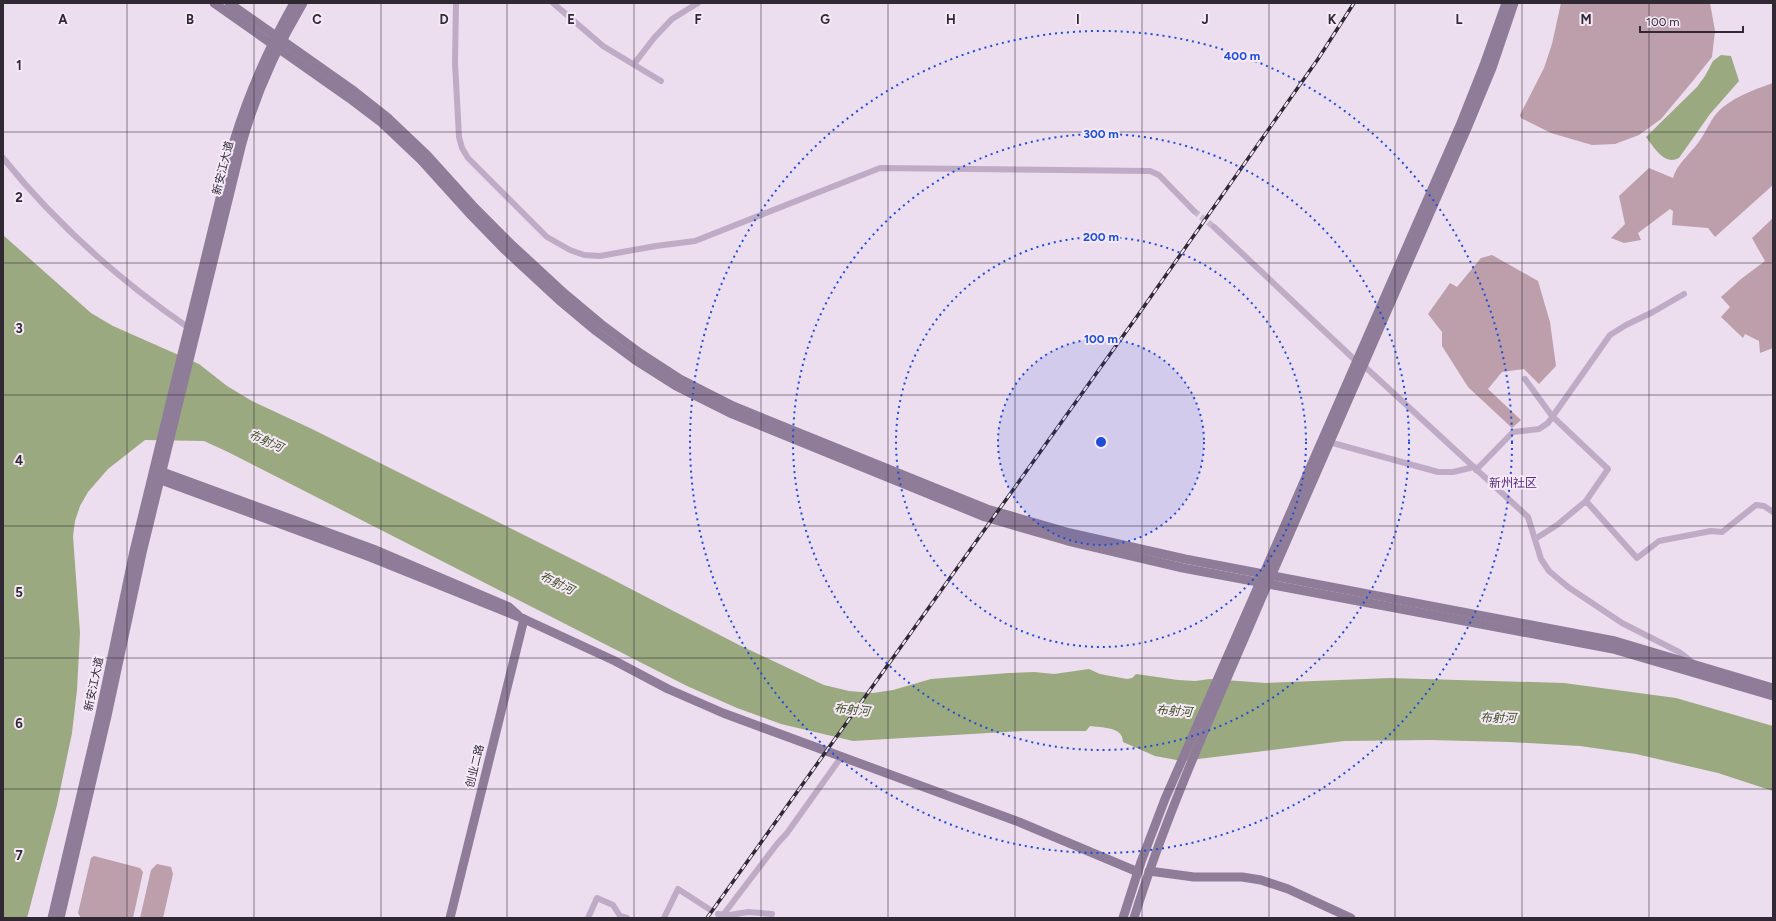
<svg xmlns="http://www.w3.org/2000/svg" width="1776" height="921" font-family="Figtree,'Noto Sans SC',sans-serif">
  <rect width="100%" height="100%" fill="#ecddef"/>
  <g fill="#bc9faa">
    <path d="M 1561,3 L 1710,3 L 1715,31 L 1712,57 L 1692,82 L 1661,119 L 1639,135 L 1615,144 L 1592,145 L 1551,133 L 1521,118 L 1520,115 L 1544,68 L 1552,44 Z"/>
    <path d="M 1773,83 L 1773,185 L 1715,237 L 1708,228 L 1672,225 L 1673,211 L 1670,209 L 1638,233 L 1641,240 L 1624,243 L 1611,238 L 1625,224 L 1619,196 L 1649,168 L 1673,178 C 1677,164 1689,155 1698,143 C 1705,134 1709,123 1716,114 C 1730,98 1753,90 1773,83 Z"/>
    <path d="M 1773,218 L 1773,348 L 1760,353 L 1759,341 L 1745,334 L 1743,338 L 1721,317 L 1730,307 L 1721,297 L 1741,279 L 1765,261 L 1752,238 Z"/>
    <path d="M 1492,255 L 1538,281 L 1550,322 L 1556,366 L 1539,384 L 1524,369 L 1502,372 L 1488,389 L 1521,420 L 1512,428 L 1468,387 L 1442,346 L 1442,332 L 1428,314 L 1450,283 L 1457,287 L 1481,258 Z"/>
    <path d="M 94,856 L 140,868 L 143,872 L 133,918 L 81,918 L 78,913 L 91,858 Z"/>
    <path d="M 157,864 L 171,867 L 173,874 L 163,918 L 140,918 L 151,870 Z"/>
  </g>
  <g fill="#9ba980">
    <path d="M 1721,55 L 1731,56 L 1739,81 L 1710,114 L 1679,158 C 1664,166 1654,147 1646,137 L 1697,87 L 1705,76 L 1713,61 Z"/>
    <path d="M 3,235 L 91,313 L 113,326 L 199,364 L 227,386 L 252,401 L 312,429 L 604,575 L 739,645 L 824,685 L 849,691 L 873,693 L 893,690 L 931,679 L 1009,673 L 1034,672 L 1054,674 L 1089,669 L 1100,674 L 1127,679 L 1132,678 L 1136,674 L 1178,680 L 1195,681 L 1210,679 L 1266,683 L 1390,678 L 1564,683 L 1676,698 L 1773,726 L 1773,791 L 1718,773 L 1636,754 L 1580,746 L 1509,742 L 1430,740 L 1344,741 L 1182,761 L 1155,756 L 1123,742 C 1123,726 1101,728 1090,726 L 1086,731 L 1023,731 L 853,741 L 781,724 L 737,708 L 687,686 L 228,452 L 204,441 L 145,440 L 108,469 L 88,492 L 80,506 L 75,521 L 73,536 L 80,633 L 77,690 L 72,733 L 57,805 L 27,918 L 3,918 Z"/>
  </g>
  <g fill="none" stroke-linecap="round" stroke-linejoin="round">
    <path stroke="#c6b9ca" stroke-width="6" stroke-dasharray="6 3" stroke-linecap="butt" d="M 1194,211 L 1214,227"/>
    <g stroke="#bfabc6" stroke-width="6">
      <path d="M 456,3 L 455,63 L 459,137 L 462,148 L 468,158 L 547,237 L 570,250 L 584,255 L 600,256 L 656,246 L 695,241 L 880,168 L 1150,171 L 1159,175 L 1194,211"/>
      <path d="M 553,3 L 603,46 L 661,81"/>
      <path d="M 634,64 L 654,38 L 672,19 L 698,3"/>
      <path d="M 3,158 C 57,225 119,280 189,328"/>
      <path d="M 1214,227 L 1356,361"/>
      <path d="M 1363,365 L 1528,517 L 1541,559 L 1549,571 L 1568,587 L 1622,623 L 1679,652 L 1692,662"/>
      <path d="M 1525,379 L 1552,416 L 1608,469 L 1586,501"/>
      <path d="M 1329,442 L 1438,472 L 1453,472 L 1474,467"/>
      <path d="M 1476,470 L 1513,432 L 1539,429 L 1548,423 L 1610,335 L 1626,325 L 1653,312 L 1684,294"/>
      <path d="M 1535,539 L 1557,525 L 1586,501 L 1637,558 L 1659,541 L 1711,531 L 1722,532 L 1756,505 L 1764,506 L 1773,512"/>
      <path d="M 718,914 L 730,915 L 748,912 L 772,914"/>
      <path d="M 723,915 L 777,844 L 787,833 L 842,756"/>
      <path d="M 588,918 L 597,898 L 613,905 L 620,916 L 627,918"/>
      <path d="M 664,918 L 678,889 L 709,909"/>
    </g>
    <g stroke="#8f7c99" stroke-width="9">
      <path d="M 214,3 L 349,98 L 382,123 L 421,160 L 469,213 L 505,250 L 559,300 L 596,331 L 635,360 L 676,386 L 730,413 L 985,517 L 1068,541 L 1183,568 L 1613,649 L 1773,696"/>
      <path d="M 229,3 L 354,91 L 387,117 L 427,155 L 475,208 L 511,244 L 564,293 L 601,324 L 640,353 L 680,379 L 733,406 L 987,509 L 1070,533 L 1185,559 L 1615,641 L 1773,688"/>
      <path d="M 157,470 L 373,549 L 509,607 L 518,615"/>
      <path d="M 153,477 L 370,557 L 524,619 L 615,661 L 668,689 L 723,713 L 1019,822 L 1138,872"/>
      <path d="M 1149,871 L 1194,877 L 1242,877 L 1261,880 L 1288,889 L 1351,918"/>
      <path d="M 52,918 L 100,714 L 134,551 L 234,141 C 249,92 269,47 294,3"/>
      <path d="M 60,918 L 107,716 L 142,553 L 242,143 C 256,93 277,47 303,3"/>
      <path d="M 450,918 L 524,619"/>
      <path d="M 1123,918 L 1141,862 L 1165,799 L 1461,123 L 1484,65 L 1506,3"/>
      <path d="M 1134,918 C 1168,808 1217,703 1262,597 C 1330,440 1400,283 1468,126 L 1492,68 L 1514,3"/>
    </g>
    <g stroke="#302934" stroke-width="3.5">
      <path id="rail" d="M 707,918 L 1138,315 L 1318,59 L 1354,3"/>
    </g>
    <use href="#rail" stroke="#f5e9f7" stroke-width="2" stroke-dasharray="6" stroke-linecap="butt"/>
  </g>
  <path fill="none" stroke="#302934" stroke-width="1" stroke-opacity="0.55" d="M 127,3 L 127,918M 254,3 L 254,918M 381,3 L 381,918M 507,3 L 507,918M 634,3 L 634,918M 761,3 L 761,918M 888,3 L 888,918M 1015,3 L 1015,918M 1142,3 L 1142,918M 1269,3 L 1269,918M 1395,3 L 1395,918M 1522,3 L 1522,918M 1649,3 L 1649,918M 3,132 L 1773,132M 3,263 L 1773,263M 3,395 L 1773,395M 3,526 L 1773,526M 3,658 L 1773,658M 3,789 L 1773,789"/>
  <circle cx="1101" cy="442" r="103" fill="#1d4ed8" fill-opacity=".12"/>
  <g fill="none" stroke="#1d4ed8" stroke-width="2" stroke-dasharray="2 4">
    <circle cx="1101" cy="442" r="103"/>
    <circle cx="1101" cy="442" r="205"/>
    <circle cx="1101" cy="442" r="308"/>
    <circle cx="1101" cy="442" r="411"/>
  </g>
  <g text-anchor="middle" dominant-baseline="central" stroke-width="4" stroke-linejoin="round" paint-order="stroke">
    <g font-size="11" fill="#302934" stroke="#f5e9f7">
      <text transform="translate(223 168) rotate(-76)">新安江大道</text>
      <text transform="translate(94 684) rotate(-78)">新安江大道</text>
      <text transform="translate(475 766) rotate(-76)">创业二路</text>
    </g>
    <g font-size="12" font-style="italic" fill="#415124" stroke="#f5e9f7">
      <text transform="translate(266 441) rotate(24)">布射河</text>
      <text transform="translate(557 583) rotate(26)">布射河</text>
      <text transform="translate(852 710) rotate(6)">布射河</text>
      <text transform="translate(1174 711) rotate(4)">布射河</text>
      <text transform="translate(1498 718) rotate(1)">布射河</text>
    </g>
    <g font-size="12" fill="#542c79" stroke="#f5e9f7">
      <text x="1513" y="483">新州社区</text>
    </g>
  </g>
  <g font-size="13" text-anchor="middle" font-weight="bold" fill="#302934" stroke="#f5e9f7" stroke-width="4" stroke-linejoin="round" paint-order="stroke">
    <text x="63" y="24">A</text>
    <text x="190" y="24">B</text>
    <text x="317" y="24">C</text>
    <text x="444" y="24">D</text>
    <text x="571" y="24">E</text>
    <text x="698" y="24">F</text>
    <text x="825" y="24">G</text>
    <text x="951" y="24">H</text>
    <text x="1078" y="24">I</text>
    <text x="1205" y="24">J</text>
    <text x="1332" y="24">K</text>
    <text x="1459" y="24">L</text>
    <text x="1586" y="24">M</text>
    <text x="19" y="70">1</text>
    <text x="19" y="202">2</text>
    <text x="19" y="333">3</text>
    <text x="19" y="465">4</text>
    <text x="19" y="597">5</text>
    <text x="19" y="728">6</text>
    <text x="19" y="860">7</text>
  </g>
  <circle cx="1101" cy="442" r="6" fill="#1d4ed8" stroke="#f5e9f7" stroke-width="2"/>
  <g font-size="12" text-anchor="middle" font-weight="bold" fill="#1d4ed8" stroke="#f5e9f7" stroke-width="4" stroke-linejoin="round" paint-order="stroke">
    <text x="1242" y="60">400 m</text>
    <text x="1101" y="138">300 m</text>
    <text x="1101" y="241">200 m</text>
    <text x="1101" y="343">100 m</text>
  </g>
  <rect width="1776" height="921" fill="none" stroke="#302934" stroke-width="8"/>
  <path d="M1640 26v6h103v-6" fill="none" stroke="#302934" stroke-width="2"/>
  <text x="1646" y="26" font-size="12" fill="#302934" stroke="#f5e9f7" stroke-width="3" paint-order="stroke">100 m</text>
</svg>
